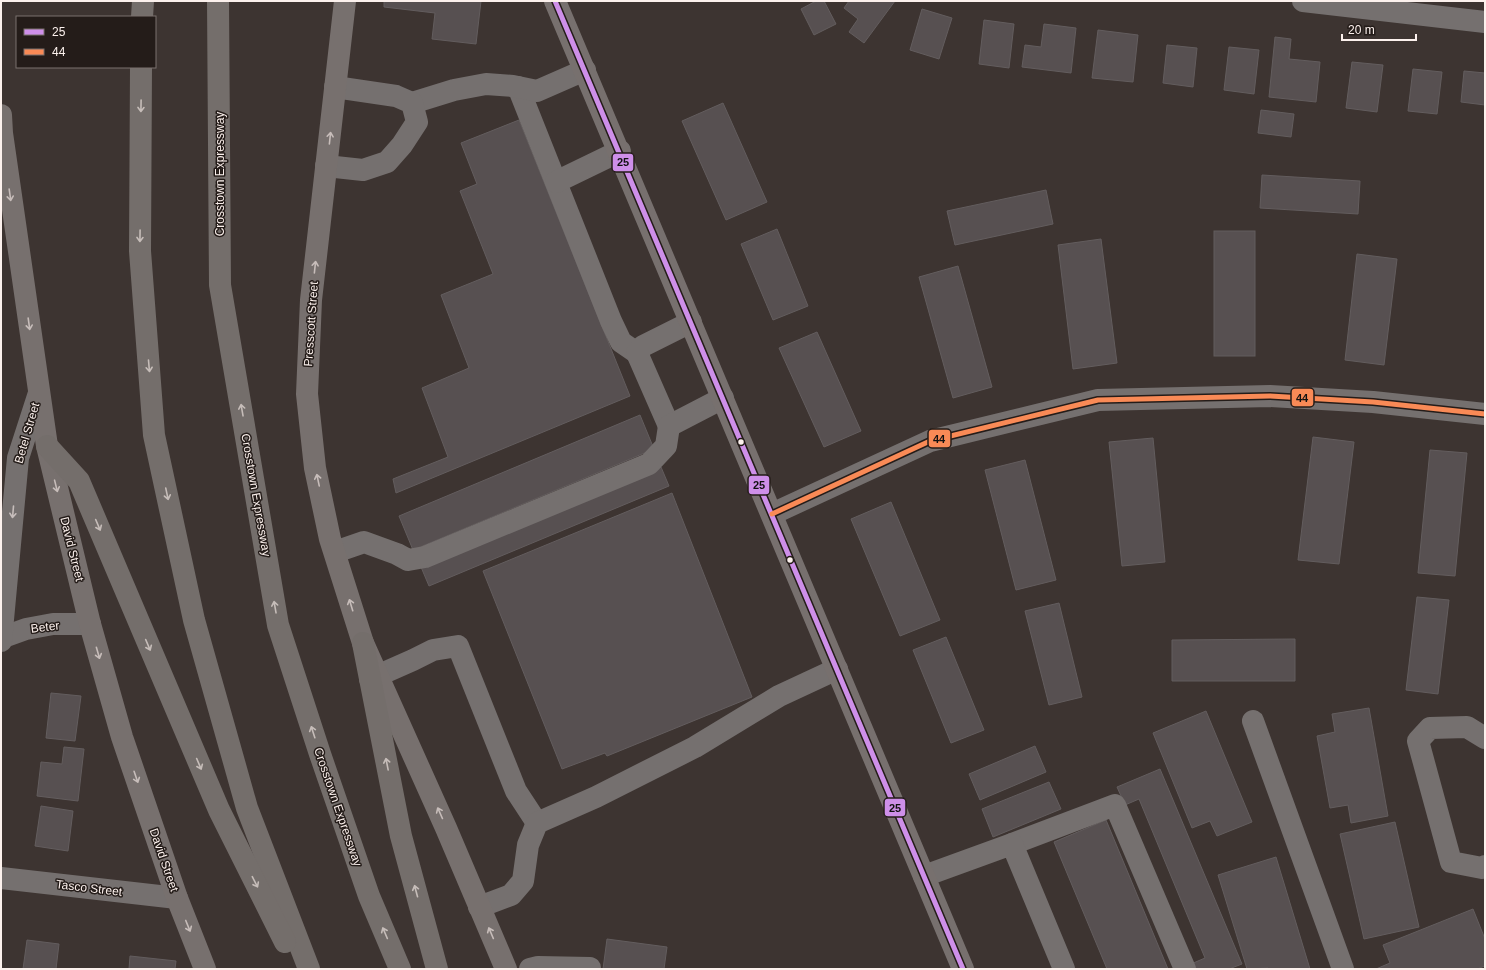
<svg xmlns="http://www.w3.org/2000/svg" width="1486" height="970" font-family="Arial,sans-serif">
  <rect width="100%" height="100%" fill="#3d3431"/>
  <g fill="#575051" stroke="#635d5e">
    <path d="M 384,1 L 481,1 L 476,44 L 432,39 L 435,13 L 384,7 Z"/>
    <path d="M 816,1 L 824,1 L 836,24 L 814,35 L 801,9 Z"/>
    <path d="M 849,1 L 895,1 L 864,43 L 849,32 L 858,19 L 844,8 Z"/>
    <path d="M 922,9 L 952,18 L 939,59 L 910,50 Z"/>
    <path d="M 984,20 L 1014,24 L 1009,68 L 979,64 Z"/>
    <path d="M 1044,24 L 1076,28 L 1071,73 L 1022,67 L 1025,45 L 1041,47 Z"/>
    <path d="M 1098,30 L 1138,35 L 1133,82 L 1092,78 Z"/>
    <path d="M 1275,37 L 1291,39 L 1289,59 L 1320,62 L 1316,102 L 1269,97 Z"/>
    <path d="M 1167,45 L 1197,48 L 1193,87 L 1163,83 Z"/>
    <path d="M 1229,47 L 1259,50 L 1254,94 L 1224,90 Z"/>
    <path d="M 1352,62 L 1383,65 L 1377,112 L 1346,108 Z"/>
    <path d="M 1413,69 L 1442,72 L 1437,114 L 1408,111 Z"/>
    <path d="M 1464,71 L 1485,73 L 1485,105 L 1461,102 Z"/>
    <path d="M 723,103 L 767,202 L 726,220 L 682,121 Z"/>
    <path d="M 1261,110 L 1294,114 L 1291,137 L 1258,133 Z"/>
    <path d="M 519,120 L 630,396 L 396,493 L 393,479 L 448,457 L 422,388 L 469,368 L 441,295 L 493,274 L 460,191 L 477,184 L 461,143 Z"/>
    <path d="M 1262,175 L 1360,181 L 1358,214 L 1260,208 Z"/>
    <path d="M 1046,190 L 1053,224 L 955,245 L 947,211 Z"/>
    <path d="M 777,229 L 808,306 L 773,320 L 741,244 Z"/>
    <rect x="1214" y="231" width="41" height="125"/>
    <path d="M 1101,239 L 1117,363 L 1073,369 L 1058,245 Z"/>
    <path d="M 1357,254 L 1397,259 L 1384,365 L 1345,360 Z"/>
    <path d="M 958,266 L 992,387 L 953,398 L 919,277 Z"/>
    <path d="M 817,332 L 861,431 L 824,447 L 779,348 Z"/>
    <path d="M 640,415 L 654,449 L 413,550 L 399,516 Z"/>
    <path d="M 1313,437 L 1354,442 L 1339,564 L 1298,560 Z"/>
    <path d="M 1153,438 L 1165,562 L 1122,566 L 1109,442 Z"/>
    <path d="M 1430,450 L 1467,453 L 1455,576 L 1418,573 Z"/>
    <path d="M 1025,460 L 1056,580 L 1016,590 L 985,470 Z"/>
    <path d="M 661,467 L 669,486 L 429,586 L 421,567 Z"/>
    <path d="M 672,493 L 752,697 L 607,756 L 605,753 L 562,769 L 483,571 Z"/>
    <path d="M 891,502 L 940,620 L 900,636 L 851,519 Z"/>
    <path d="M 1417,597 L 1449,600 L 1438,694 L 1406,690 Z"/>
    <path d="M 1059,603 L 1082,697 L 1049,705 L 1025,611 Z"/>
    <path d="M 946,637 L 984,730 L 951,743 L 913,650 Z"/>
    <path d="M 1295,639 L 1295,681 L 1172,681 L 1172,640 Z"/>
    <path d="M 51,693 L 81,696 L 75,741 L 46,738 Z"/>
    <path d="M 1369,708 L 1388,816 L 1351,823 L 1348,805 L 1330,808 L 1317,736 L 1335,732 L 1332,714 Z"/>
    <path d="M 1206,711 L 1252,822 L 1217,836 L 1210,821 L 1192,828 L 1153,733 Z"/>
    <path d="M 1035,746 L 1046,772 L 980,800 L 969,774 Z"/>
    <path d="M 64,747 L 84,749 L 78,801 L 37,796 L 41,762 L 62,764 Z"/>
    <path d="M 1160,769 L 1242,964 L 1229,969 L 1193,969 L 1191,964 L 1205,958 L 1139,799 L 1125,805 L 1117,787 Z"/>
    <path d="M 1049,782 L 1061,809 L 993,837 L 982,809 Z"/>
    <path d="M 41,806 L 73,811 L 68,851 L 35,846 Z"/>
    <path d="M 1106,820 L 1168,969 L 1107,969 L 1054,842 Z"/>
    <path d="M 1395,822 L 1419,927 L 1364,939 L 1340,834 Z"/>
    <path d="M 1276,857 L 1310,969 L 1268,969 L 1268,968 L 1247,969 L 1218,875 Z"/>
    <path d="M 1473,909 L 1485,939 L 1485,966 L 1477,969 L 1376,969 L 1390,963 L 1383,945 Z"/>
    <path d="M 607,939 L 667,947 L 664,969 L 603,969 Z"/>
    <path d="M 27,940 L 59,944 L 56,969 L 23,969 Z"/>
    <path d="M 130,956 L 176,961 L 175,969 L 129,969 Z"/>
  </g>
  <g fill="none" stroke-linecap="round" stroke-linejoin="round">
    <g stroke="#75706f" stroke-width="22">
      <path d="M 1303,1 L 1485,22"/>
      <path d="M 518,87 L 611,321 L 621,342 L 637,353"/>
      <path d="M 412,103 L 454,90 L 486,84 L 513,86 L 537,91 L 585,70"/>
      <path d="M 326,166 L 363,170 L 387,162 L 402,145 L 417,122 L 412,103 L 396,96 L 335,87"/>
      <path d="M 556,182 L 620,151"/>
      <path d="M 669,426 L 637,353 L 643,346 L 691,322"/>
      <path d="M 772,514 L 930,441 L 1098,400 L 1270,396 L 1373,402 L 1485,414"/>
      <path d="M 335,552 L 364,542 L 397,554 L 408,560 L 425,557 L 649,464 L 666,446 L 669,426 L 723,398"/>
      <path d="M 1,638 L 26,629 L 53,624 L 90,624"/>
      <path d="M 1,641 L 18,458 L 39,393"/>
      <path d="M 370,679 L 413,660 L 433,650 L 458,646 L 516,791 L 537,823"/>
      <path d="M 1253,721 L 1343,969"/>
      <path d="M 1485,738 L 1467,727 L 1430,728 L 1418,741 L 1451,862 L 1482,868 L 1485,866"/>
      <path d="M 1012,844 L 1115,805 L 1185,969"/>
      <path d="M 924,876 L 1012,844 L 1064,969"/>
      <path d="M 1,878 L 177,898"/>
      <path d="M 479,907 L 511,895 L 523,881 L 528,845 L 537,823 L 596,797 L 695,747 L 779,696 L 837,669"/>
      <path d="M 530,969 L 538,967 L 590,968"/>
    </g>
    <g stroke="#77706e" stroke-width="22">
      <path d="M 345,1 L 311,300 L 307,394 L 315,468 L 330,539 L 363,643 L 446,828 L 506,969"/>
      <path d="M 555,1 L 963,969"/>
      <path d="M 1,115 L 2,133 L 47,446 L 90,624 L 122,737 L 177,898 L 205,969"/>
    </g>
    <g stroke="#746e6b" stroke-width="22">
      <path d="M 218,1 L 220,285 L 278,625 L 320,754 L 369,896 L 400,969"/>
      <path d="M 142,17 L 143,1"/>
      <path d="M 141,67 L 140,251 L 154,435 L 194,620 L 247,808 L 309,969"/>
      <path d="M 47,446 L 79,481 L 219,810 L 285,942"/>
      <path d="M 363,643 L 401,836 L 437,969"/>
    </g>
    <g stroke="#241c19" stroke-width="8">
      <path id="bus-1" d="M 555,1 L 963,969"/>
    </g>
    <g stroke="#241c19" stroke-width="8">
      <path id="bus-2" d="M 772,514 L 930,441 L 1098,400 L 1270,396 L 1373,402 L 1485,414"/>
    </g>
    <use href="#bus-1" stroke="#ce8fe9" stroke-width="5"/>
    <use href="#bus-2" stroke="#f98a56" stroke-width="5"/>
  </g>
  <defs><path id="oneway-shaft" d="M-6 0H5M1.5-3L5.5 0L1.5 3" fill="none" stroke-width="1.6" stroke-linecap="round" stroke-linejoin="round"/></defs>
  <g stroke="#c6bdb9">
    <use href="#oneway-shaft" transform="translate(141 106) rotate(91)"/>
    <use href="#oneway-shaft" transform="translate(140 236) rotate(91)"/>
    <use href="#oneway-shaft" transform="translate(149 366) rotate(85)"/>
    <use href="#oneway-shaft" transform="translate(242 410) rotate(-100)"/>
    <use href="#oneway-shaft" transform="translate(167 494) rotate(78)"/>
    <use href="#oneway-shaft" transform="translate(98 525) rotate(67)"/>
    <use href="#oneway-shaft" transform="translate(275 607) rotate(-100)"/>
    <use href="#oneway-shaft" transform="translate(148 645) rotate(67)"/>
    <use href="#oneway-shaft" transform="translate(313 732) rotate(-108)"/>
    <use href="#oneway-shaft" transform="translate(199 764) rotate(67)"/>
    <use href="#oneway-shaft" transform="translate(387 764) rotate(-101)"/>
    <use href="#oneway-shaft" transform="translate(255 882) rotate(63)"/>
    <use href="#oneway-shaft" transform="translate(416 891) rotate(-105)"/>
    <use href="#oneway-shaft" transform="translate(385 933) rotate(-113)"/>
  </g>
  <g stroke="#c7bdba">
    <use href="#oneway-shaft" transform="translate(330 138) rotate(-84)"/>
    <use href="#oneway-shaft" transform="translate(10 195) rotate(82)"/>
    <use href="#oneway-shaft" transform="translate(315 267) rotate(-84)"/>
    <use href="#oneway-shaft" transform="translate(29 324) rotate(82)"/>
    <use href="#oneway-shaft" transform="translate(318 480) rotate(-102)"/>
    <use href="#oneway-shaft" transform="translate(56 486) rotate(76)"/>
    <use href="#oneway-shaft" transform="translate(351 605) rotate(-107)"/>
    <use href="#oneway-shaft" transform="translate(98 653) rotate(74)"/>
    <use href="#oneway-shaft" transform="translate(136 777) rotate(71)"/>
    <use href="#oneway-shaft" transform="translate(440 813) rotate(-114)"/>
    <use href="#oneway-shaft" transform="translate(188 926) rotate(68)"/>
    <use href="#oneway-shaft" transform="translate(491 933) rotate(-113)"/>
  </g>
  <use stroke="#c6bdbb" href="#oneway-shaft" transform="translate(13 512) rotate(95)"/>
  <g fill="#fcf1ed" stroke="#241c19" stroke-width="1.5">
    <circle cx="741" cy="442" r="3.5"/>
    <circle cx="790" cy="560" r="3.5"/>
  </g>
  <g text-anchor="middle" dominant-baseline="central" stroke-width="3" stroke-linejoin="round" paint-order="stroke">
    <g font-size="12" fill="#fcf1ed" stroke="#241c19">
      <text transform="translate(220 174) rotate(-90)">Crosstown Expressway</text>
      <text transform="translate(311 324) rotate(-86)">Presscott Street</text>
      <text transform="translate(27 433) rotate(-74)">Betel Street</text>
      <text transform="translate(256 495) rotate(80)">Crosstown Expressway</text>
      <text transform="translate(72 549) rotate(76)">David Street</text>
      <text transform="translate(45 627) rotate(-7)">Beter</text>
      <text transform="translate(338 807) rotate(71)">Crosstown Expressway</text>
      <text transform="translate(164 860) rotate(71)">David Street</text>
      <text transform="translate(89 888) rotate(7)">Tasco Street</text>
    </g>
  </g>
  <g stroke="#241c19" stroke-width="1.5">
    <rect x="612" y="153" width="22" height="19" rx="4" fill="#ce8fe9"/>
    <rect x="1291" y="388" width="23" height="19" rx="4" fill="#f98a56"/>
    <rect x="928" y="429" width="23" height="19" rx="4" fill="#f98a56"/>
    <rect x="748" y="475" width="22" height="20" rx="4" fill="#ce8fe9"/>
    <rect x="884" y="798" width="22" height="19" rx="4" fill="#ce8fe9"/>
  </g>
  <g font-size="11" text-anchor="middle" font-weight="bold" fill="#111">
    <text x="623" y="166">25</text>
    <text x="1302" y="402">44</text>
    <text x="939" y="443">44</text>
    <text x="759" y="489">25</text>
    <text x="895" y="812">25</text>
  </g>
  <rect width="1486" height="970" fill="none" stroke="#fcf1ed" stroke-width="4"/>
  <rect x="16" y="16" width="140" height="52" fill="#241c19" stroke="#7a716e"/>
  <rect x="24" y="29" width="20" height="6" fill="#ce8fe9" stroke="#7a716e"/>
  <text x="52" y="36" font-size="12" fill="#fcf1ed">25</text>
  <rect x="24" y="49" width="20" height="6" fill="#f98a56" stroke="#7a716e"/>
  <text x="52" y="56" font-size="12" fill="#fcf1ed">44</text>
  <path d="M1342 34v6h74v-6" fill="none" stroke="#fcf1ed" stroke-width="2"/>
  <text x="1348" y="34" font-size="12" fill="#fcf1ed" stroke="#241c19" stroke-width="3" paint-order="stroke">20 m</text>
</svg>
